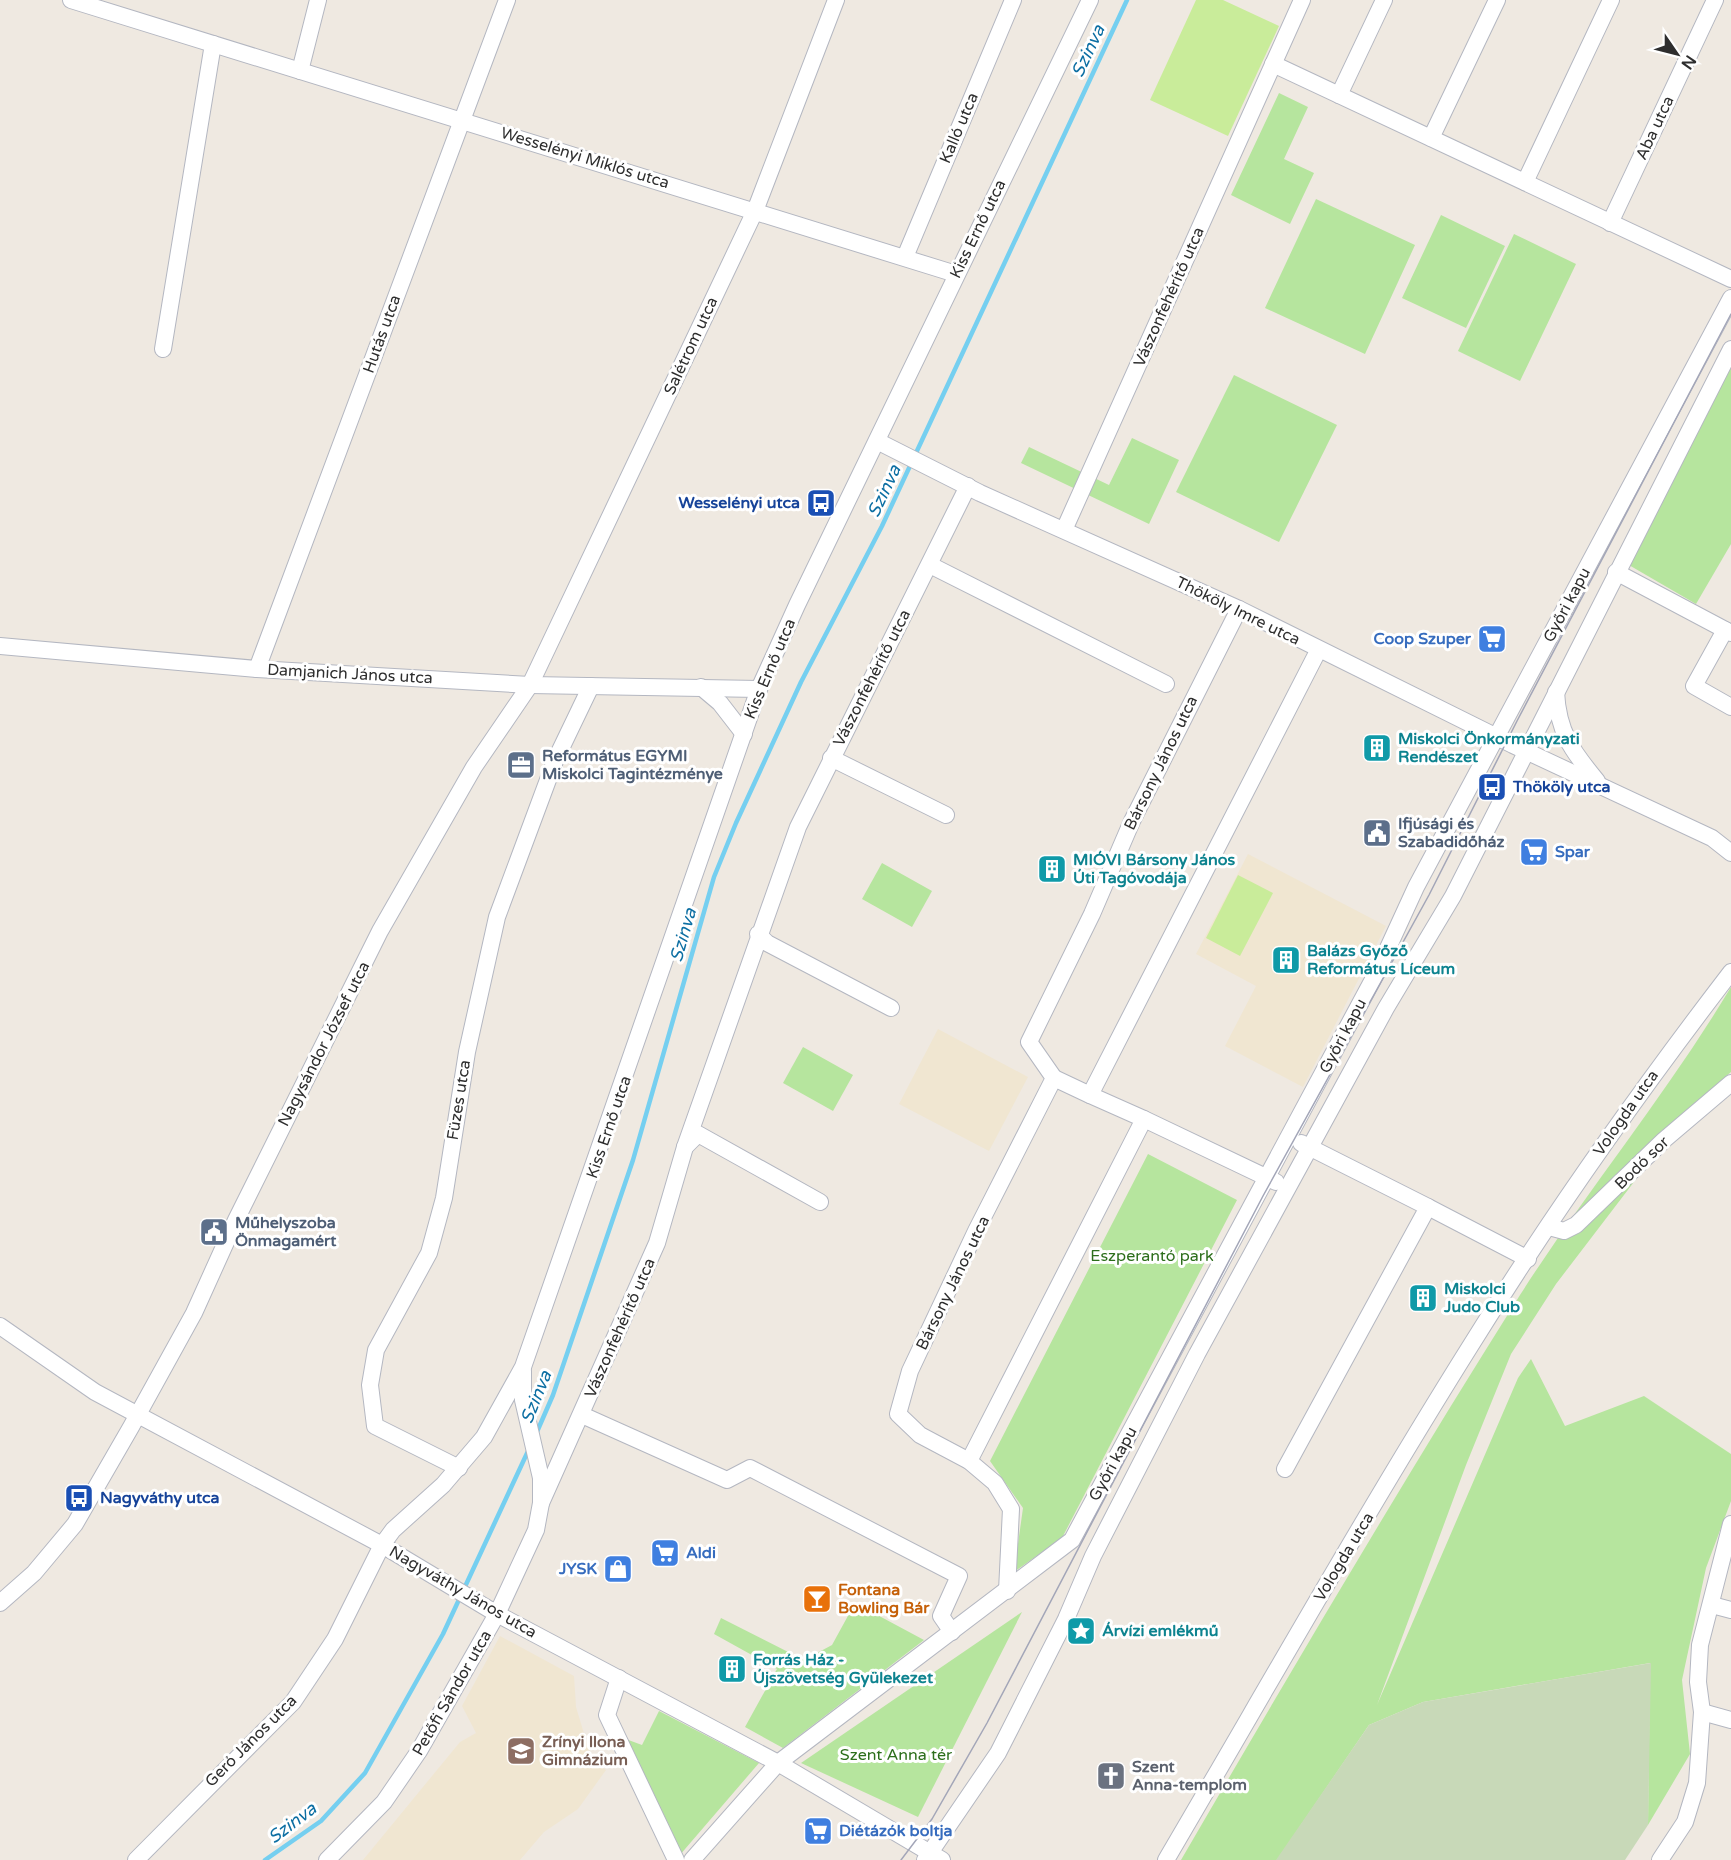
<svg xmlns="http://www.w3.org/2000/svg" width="1731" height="1860" font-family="'Varela Round',sans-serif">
  <rect width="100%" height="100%" fill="#efe9e1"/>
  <g fill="#f0e6d1">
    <path d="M 1248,854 L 1386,926 L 1303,1087 L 1225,1046 L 1256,986 L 1196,954 Z"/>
    <path d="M 938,1029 L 1028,1077 L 989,1151 L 899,1104 Z"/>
    <path d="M 500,1636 L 574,1676 L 576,1707 L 592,1760 L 606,1770 L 578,1809 L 544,1832 L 520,1860 L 363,1860 L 460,1742 L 476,1733 L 462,1706 Z"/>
  </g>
  <g fill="#b6e59e">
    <path d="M 1279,93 L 1308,107 L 1284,159 L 1314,173 L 1290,224 L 1231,195 Z"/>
    <path d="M 1316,199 L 1415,245 L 1365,354 L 1265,308 Z"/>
    <path d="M 1441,215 L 1505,246 L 1466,328 L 1402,298 Z"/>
    <path d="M 1514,234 L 1576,264 L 1520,381 L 1458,351 Z"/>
    <path d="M 1731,367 L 1731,544 L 1696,604 L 1622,561 Z"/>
    <path d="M 1234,375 L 1337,425 L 1279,542 L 1176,492 Z"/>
    <path d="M 1132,438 L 1179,460 L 1149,524 L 1021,463 L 1029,447 L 1109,485 Z"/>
    <path d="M 882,863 L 932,891 L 912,927 L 862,899 Z"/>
    <path d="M 1731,987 L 1731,1072 L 1692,1106 L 1556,1284 L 1511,1354 L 1466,1465 L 1377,1705 L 1518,1378 L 1531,1359 L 1565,1426 L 1644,1396 L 1731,1454 L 1731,1501 L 1706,1568 L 1682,1680 L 1690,1754 L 1648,1825 L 1650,1663 L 1423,1702 L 1369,1725 L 1277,1860 L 1181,1860 C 1291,1671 1403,1481 1520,1295 C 1587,1190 1667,1094 1731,987 Z"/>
    <path d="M 803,1047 L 853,1075 L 833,1111 L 783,1083 Z"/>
    <path d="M 1148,1154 L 1237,1200 L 1062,1538 L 1014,1572 L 1023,1508 L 990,1461 Z"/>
    <path d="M 855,1603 L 924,1640 L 783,1748 L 745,1727 L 777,1669 L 714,1634 L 721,1618 L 804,1660 L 832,1645 Z"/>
    <path d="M 1022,1612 L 918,1817 L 801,1763 Z"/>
    <path d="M 659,1711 L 759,1763 L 679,1856 L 623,1738 L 642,1745 Z"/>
  </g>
  <path fill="#c8d9b8" d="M 1651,1663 L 1648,1825 L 1625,1860 L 1276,1860 L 1369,1725 L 1423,1702 Z"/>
  <g fill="#c9ec9a">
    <path d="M 1196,0 L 1223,0 L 1279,26 L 1228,136 L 1150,100 Z"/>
    <path d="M 1238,875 L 1273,893 L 1240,956 L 1206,938 Z"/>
  </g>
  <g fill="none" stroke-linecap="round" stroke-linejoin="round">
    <g stroke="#75cff0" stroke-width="4.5">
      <path d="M 536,1434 L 553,1395 L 633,1160 L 714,877 L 736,823 L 801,682 L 882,526 L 1127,0"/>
      <path d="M 265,1860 L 321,1821 L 365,1773 L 443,1634 L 529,1449"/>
    </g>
    <g stroke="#b4b7c1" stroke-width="18">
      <g id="minor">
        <path d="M 71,0 L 956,274"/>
        <path d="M 1273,64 L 1731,279"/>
        <path d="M 300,71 L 318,0"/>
        <path d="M 1339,95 L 1384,0"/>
        <path d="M 1431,138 L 1497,0"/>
        <path d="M 1525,182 L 1611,0"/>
        <path d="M 1610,223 L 1715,0"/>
        <path d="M 905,257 L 1013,0"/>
        <path d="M 163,349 L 213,44"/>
        <path d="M 877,441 L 980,493 L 1239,609 L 1513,745 L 1712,838 L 1731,853"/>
        <path d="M 1064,530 L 1302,0"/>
        <path d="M 930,565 L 1166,684"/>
        <path d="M 1616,572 L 1731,633"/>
        <path d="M 1725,630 L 1694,686 L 1731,707"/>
        <path d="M 0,646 L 257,669 L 530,685 L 759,689"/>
        <path d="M 257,669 L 507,0"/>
        <path d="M 701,687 L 720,703 L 744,734"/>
        <path d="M 1556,692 C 1558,732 1572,751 1597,781"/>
        <path d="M 831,758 L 946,815"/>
        <path d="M 758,934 L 767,943 L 891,1008"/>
        <path d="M 1054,1078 L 1090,1095"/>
        <path d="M 1144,1119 L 1276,1182"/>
        <path d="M 685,1147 L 698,1134 L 820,1202"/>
        <path d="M 1428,1207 L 1528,1259"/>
        <path d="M 1549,1227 L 1564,1231 L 1576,1225 L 1664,1140 L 1731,1083"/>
        <path d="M 0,1326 L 95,1392 L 382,1545 L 497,1614 L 778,1763 L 942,1860"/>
        <path d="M 582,1415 L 727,1480 L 750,1468 L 959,1576 L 941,1616 L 952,1632"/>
        <path d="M 969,1461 L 1144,1119 L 1090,1095 L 1318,651"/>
        <path d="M 459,1468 L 375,1426 L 370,1385 L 376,1350 L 429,1253 L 444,1198 L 467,1052 L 497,917 L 555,761 L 591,686"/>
        <path d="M 1285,1469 L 1428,1207 L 1301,1143"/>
        <path d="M 541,1503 L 657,1243 L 685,1147 L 798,827 L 968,486"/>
        <path d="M 1007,1591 L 1011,1509 L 995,1483 L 969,1461 L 920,1435 L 898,1414 L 910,1371 L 976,1231 L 1054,1078 L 1029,1042 L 1092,914 L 1132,821 L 1239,609"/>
        <path d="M 0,1603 L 34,1573 L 75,1524 L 131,1427 L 194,1313 L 236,1220 L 380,931 L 474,767 L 530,685 L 755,211 L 836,0"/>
        <path d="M 1712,1605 L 1731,1610"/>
        <path d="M 619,1678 L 607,1715 L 676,1860"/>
        <path d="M 1702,1712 L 1731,1720"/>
        <path d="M 136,1860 L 293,1702 L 335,1639 L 382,1545 L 393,1530 L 443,1485 L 484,1437 L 523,1367 L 759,689 L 797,605 L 1090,0"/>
        <path d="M 327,1860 L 384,1802 L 419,1751 L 497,1614 L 536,1530 L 541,1503 L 541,1478 L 523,1400 L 523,1371"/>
        <path d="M 692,1860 L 778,1763 L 1072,1540 L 1377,972 L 1416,887 L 1731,298"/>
        <path d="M 925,1860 L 998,1753 L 1066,1619 L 1093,1556 L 1197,1354 L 1386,1008 L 1453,896 L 1731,349"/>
        <path d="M 1166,1860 C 1267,1688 1365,1514 1471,1345 C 1551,1216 1639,1092 1731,972"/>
        <path d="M 1660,1860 L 1685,1822 L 1697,1783 L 1702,1712 L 1698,1682 L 1700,1645 L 1731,1524"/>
      </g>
    </g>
    <use href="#minor" stroke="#fff" stroke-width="16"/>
    <path stroke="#a3a6b8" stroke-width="1.5" d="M 901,1860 L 932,1819 L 987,1723 L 1263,1196 L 1429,895 L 1517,721 L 1731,314"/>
  </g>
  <defs>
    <g id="bus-square" transform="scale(1.5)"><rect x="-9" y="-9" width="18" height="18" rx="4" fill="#1a4fb4" stroke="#fff"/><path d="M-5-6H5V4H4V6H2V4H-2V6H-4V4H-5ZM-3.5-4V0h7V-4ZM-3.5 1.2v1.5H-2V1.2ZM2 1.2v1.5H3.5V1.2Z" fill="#fff"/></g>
    <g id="supermarket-square" transform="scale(1.5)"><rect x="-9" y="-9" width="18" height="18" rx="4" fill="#3f7fe0" stroke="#fff"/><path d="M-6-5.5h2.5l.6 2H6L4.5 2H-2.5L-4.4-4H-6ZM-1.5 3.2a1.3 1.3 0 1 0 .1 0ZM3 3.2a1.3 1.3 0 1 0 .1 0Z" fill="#fff"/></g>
    <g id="building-square" transform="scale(1.5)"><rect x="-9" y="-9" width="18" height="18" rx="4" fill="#0f9aa8" stroke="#fff"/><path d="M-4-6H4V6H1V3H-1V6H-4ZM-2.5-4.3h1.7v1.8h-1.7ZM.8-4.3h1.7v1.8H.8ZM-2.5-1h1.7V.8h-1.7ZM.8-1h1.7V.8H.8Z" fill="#fff"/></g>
    <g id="office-square" transform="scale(1.5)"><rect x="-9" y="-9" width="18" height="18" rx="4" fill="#5c6f8a" stroke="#fff"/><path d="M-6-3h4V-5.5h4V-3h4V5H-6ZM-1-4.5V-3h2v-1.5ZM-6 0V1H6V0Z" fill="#fff"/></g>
    <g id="civic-square" transform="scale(1.5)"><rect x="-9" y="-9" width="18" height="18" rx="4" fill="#5c6f8a" stroke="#fff"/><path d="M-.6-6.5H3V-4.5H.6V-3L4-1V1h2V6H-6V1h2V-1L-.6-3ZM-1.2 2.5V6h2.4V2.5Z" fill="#fff"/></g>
    <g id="shop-square" transform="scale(1.5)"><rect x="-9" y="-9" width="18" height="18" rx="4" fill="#3f7fe0" stroke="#fff"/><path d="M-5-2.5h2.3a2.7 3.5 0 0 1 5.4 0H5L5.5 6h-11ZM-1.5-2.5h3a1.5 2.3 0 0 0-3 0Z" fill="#fff"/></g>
    <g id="bar-square" transform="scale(1.5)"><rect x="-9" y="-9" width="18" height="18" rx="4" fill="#e8710a" stroke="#fff"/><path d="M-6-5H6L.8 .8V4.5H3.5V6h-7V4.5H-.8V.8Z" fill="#fff"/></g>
    <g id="sight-square" transform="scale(1.5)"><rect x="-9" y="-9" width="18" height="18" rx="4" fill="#0f9aa8" stroke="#fff"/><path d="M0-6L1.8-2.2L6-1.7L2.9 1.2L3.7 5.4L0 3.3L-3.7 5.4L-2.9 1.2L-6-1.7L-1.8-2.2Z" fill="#fff"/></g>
    <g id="school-square" transform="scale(1.5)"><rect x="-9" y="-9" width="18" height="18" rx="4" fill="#8d6e63" stroke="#fff"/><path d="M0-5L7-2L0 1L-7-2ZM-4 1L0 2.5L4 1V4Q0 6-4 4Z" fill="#fff"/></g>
    <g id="church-square" transform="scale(1.5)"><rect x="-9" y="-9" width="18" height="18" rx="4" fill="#6b7280" stroke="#fff"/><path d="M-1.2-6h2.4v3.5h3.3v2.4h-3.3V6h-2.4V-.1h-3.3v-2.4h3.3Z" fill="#fff"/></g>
  </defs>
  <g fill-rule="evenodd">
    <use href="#bus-square" x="821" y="503"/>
    <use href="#supermarket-square" x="1492" y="639"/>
    <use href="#building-square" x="1377" y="748"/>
    <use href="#office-square" x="521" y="765"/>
    <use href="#bus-square" x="1492" y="787"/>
    <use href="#civic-square" x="1377" y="833"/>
    <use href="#supermarket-square" x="1534" y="852"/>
    <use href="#building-square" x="1052" y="869"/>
    <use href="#building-square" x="1286" y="960"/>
    <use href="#civic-square" x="214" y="1232"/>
    <use href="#building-square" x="1423" y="1298"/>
    <use href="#bus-square" x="79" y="1498"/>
    <use href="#supermarket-square" x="665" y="1553"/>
    <use href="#shop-square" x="618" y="1569"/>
    <use href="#bar-square" x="817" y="1599"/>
    <use href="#sight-square" x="1081" y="1631"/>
    <use href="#building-square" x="732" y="1669"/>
    <use href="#school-square" x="521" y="1751"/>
    <use href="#church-square" x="1111" y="1776"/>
    <use href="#supermarket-square" x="818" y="1831"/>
  </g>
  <g text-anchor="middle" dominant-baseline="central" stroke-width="6" stroke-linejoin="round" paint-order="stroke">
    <g font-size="16" fill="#2e2e2e" stroke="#fff">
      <text transform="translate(959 128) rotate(-67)">Kalló utca</text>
      <text transform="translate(1655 128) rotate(-65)">Aba utca</text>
      <text transform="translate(585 158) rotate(17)">Wesselényi Miklós utca</text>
      <text transform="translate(978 229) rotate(-64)">Kiss Ernő utca</text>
      <text transform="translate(1169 297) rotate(-66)">Vászonfehérítő utca</text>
      <text transform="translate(382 334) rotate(-70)">Hutás utca</text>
      <text transform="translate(691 346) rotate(-65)">Salétrom utca</text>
      <text transform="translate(1567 605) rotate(-62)">Győri kapu</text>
      <text transform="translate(1238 611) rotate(26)">Thököly Imre utca</text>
      <text transform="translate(770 669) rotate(-67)">Kiss Ernő utca</text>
      <text transform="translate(350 674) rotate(3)">Damjanich János utca</text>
      <text transform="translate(872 678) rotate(-63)">Vászonfehérítő utca</text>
      <text transform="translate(1161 763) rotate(-64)">Bársony János utca</text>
      <text transform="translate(1343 1036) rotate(-62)">Győri kapu</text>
      <text transform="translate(324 1044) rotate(-63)">Nagysándor József utca</text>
      <text transform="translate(459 1100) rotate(-81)">Füzes utca</text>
      <text transform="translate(1626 1113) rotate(-55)">Vologda utca</text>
      <text transform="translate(609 1127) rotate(-71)">Kiss Ernő utca</text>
      <text transform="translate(1642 1163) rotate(-44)">Bodó sor</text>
      <text transform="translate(953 1283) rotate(-64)">Bársony János utca</text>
      <text transform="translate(620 1328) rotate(-66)">Vászonfehérítő utca</text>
      <text transform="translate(1113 1464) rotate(-61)">Győri kapu</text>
      <text transform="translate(1344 1557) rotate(-59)">Vologda utca</text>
      <text transform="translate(463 1592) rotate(30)">Nagyváthy János utca</text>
      <text transform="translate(452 1693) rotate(-60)">Petőfi Sándor utca</text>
      <text transform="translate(251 1741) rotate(-45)">Geró János utca</text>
    </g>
    <g font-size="16" font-weight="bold" fill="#164399" stroke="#fff" text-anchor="start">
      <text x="800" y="503" text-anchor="end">Wesselényi utca</text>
      <text x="1513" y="787">Thököly utca</text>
      <text x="100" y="1498">Nagyváthy utca</text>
    </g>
    <g font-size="16" font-weight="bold" fill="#366cbe" stroke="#fff" text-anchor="start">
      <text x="1471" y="639" text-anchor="end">Coop Szuper</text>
      <text x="1555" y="852">Spar</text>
      <text x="686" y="1553">Aldi</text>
      <text x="597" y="1569" text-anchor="end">JYSK</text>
      <text x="839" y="1831">Diétázók boltja</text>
    </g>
    <g font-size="16" font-weight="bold" fill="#0d838f" stroke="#fff" text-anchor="start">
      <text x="1398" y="739">Miskolci Önkormányzati<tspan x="1398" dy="18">Rendészet</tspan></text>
      <text x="1073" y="860">MIÓVI Bársony János<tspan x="1073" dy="18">Úti Tagóvodája</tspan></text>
      <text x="1307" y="951">Balázs Győző<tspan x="1307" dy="18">Református Líceum</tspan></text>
      <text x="1444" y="1289">Miskolci<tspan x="1444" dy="18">Judo Club</tspan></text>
      <text x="1102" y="1631">Árvízi emlékmű</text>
      <text x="753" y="1660">Forrás Ház -<tspan x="753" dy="18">Újszövetség Gyülekezet</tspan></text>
    </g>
    <g font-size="16" font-weight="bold" fill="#4e5e75" stroke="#fff" text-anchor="start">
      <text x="542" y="756">Református EGYMI<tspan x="542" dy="18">Miskolci Tagintézménye</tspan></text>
      <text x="1398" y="824">Ifjúsági és<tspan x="1398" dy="18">Szabadidőház</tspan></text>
      <text x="235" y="1223">Műhelyszoba<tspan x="235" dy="18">Önmagamért</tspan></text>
    </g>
    <g font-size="16" fill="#2c6e1b" stroke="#fff">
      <text x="1152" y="1256">Eszperantó park</text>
      <text x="896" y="1755">Szent Anna tér</text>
    </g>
    <g font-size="16" font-weight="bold" fill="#c56008" stroke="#fff" text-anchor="start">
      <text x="838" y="1590">Fontana<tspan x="838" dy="18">Bowling Bár</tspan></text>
    </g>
    <g font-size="16" font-weight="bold" fill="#785e54" stroke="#fff" text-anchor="start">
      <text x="542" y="1742">Zrínyi Ilona<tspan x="542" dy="18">Gimnázium</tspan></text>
    </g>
    <g font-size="16" font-weight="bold" fill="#5b616d" stroke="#fff" text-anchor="start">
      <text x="1132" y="1767">Szent<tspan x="1132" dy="18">Anna-templom</tspan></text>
    </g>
    <g font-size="18" font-style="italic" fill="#0d6fa3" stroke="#fff">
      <text transform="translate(1088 51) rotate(-65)">Szinva</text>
      <text transform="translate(884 491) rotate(-65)">Szinva</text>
      <text transform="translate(683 935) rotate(-74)">Szinva</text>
      <text transform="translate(536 1397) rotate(-68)">Szinva</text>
      <text transform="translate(292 1823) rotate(-37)">Szinva</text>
    </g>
  </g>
  <g transform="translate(1677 54) rotate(125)" stroke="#ffffff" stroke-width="4.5" paint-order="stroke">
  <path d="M0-4.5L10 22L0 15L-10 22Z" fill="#2e2e2e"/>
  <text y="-9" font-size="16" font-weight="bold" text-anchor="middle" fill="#2e2e2e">N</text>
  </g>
</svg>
